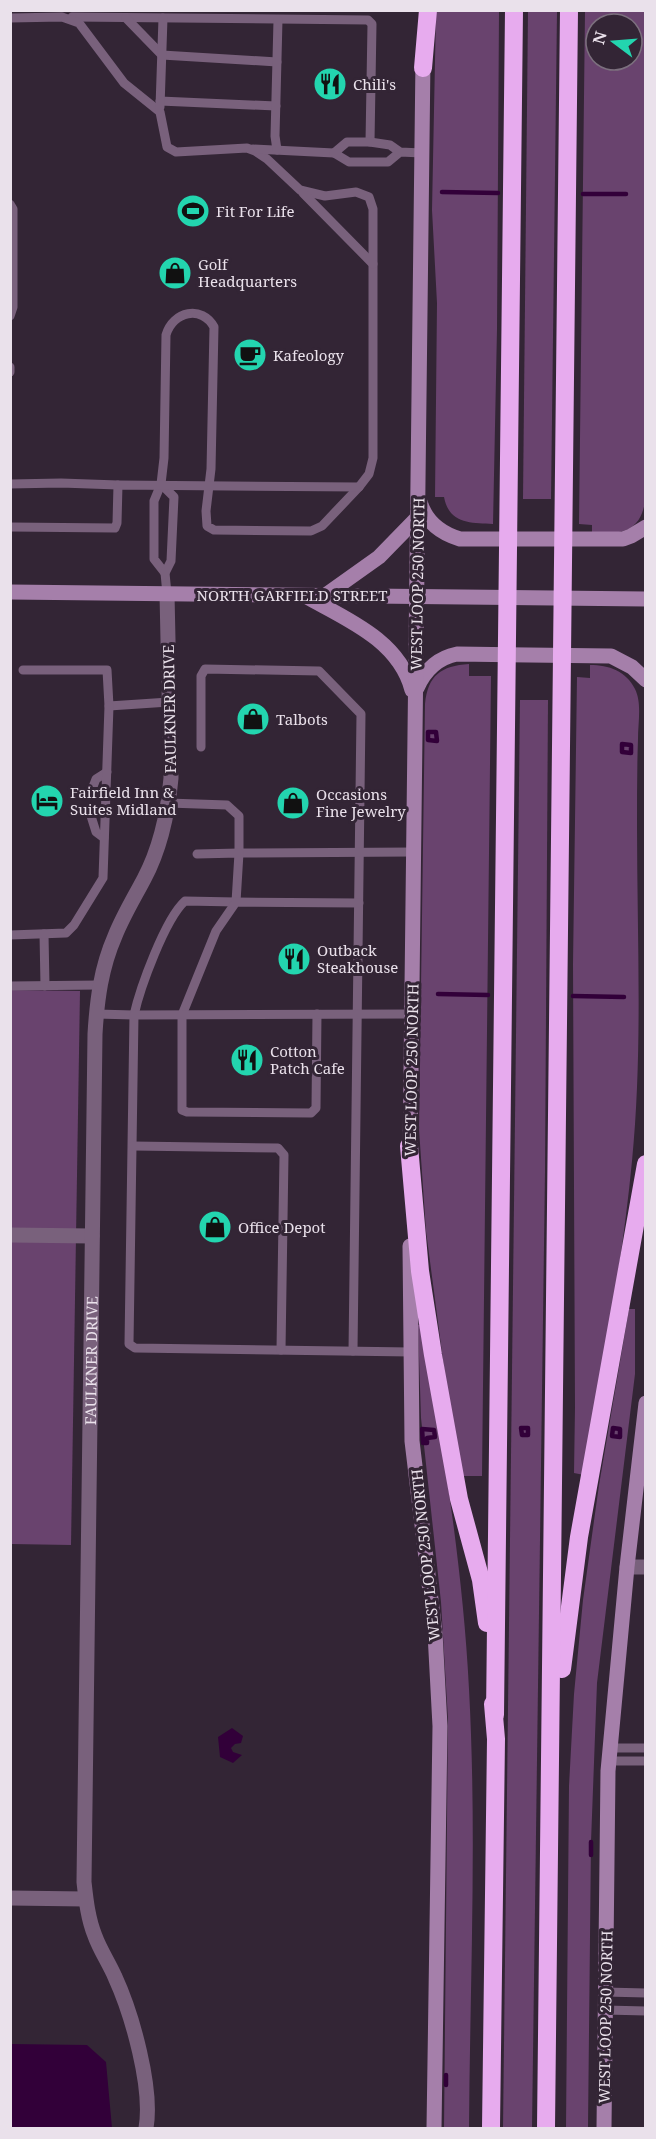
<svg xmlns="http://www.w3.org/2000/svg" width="656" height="2139" font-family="'Noto Serif',serif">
  <rect width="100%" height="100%" fill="#332535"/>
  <g fill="#69436e" fill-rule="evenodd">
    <path d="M 436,11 L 499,11 L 497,329 L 493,524 C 471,523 449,524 444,497 L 435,497 L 437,303 L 432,210 Z"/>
    <path d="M 528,11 L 557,11 L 551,499 L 523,499 Z"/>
    <path d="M 585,11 L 645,11 L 645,502 C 639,535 619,532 592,535 L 592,525 L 579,524 ZM 596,24 L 632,24 L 632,60 L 596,60 Z"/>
    <path d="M 469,664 L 469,676 L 491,676 L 482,1476 L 462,1476 L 446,1383 L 426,1231 L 419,1129 L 425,704 C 428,675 441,666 469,664 Z"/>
    <path d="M 590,665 C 609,665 626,671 635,689 C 642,703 638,723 638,739 C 637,767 637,796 637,825 C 637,937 643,1049 632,1161 C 622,1266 602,1370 584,1475 L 574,1473 L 575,1407 L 573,964 L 577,677 L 590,678 Z"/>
    <path d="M 520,700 L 548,700 L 545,1171 L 532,2128 L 503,2128 Z"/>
    <path d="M 11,990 L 80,991 L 71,1545 L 11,1544 Z"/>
    <path d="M 629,1309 L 635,1309 L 635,1374 L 597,1683 L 591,1842 L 588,2128 L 566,2128 L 569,1786 L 574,1694 L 583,1600 L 599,1485 Z"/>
    <path d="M 418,1325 L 424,1325 C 442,1446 463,1567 469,1689 C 477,1835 470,1982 469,2128 L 444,2128 L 448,1719 L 441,1602 L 421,1418 Z"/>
  </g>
  <g fill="#320039">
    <path d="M 232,1728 L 243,1736 L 241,1743 L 235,1744 L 231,1748 L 233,1752 L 242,1755 L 233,1763 L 220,1757 L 218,1737 Z"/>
    <path d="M 11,2044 L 87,2045 L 106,2062 L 112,2128 L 11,2128 Z"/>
  </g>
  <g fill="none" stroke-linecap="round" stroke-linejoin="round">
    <g stroke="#320039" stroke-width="4.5">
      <path d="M 442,192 L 498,193"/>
      <path d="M 583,194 L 626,194"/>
      <path d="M 428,732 L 436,732 L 437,741 L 428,740 Z"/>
      <path d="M 622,744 L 631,745 L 631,753 L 622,752 Z"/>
      <path d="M 438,994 L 488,995"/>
      <path d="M 573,996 L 624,997"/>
      <path d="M 521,1428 L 528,1428 L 528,1435 L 522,1435 Z"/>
      <path d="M 613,1428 L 620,1429 L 620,1437 L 612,1436 Z"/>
      <path d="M 422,1429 L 434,1430 L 435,1437 L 427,1438 L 427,1443 L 423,1443 Z"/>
      <path d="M 591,1855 L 591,1842"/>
      <path d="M 446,2085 L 446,2075"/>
    </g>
    <g stroke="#79617c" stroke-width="9">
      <path d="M 72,17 L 368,20 L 372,24 L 370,142"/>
      <path d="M 10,18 L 62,17 L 79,23 L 124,83 L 160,112 L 167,147 L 176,152 L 247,148 L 255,151 L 267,159 L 300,190 L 325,196 L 356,192 L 369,197 L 373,209 L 373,458 L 369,474 L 359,487 L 322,526 L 311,531 L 214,530 L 207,526 L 206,511 L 211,469 L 214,327 C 202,305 173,311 166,335 L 164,458 L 161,484 L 154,501 L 154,559 L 165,573"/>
      <path d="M 126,18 L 162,55 L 277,62"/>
      <path d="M 160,101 L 276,106"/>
      <path d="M 160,107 L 163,18"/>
      <path d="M 253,149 L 334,153"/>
      <path d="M 277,150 L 275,136 L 278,20"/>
      <path d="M 400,152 L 388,162 L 349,162 L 334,153 L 347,142 L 370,142 L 390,145 L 400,152 L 422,153"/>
      <path d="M 303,193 L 373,264"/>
      <path d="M 10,204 L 13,209 L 13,307 L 10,316"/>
      <path d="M 10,367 L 10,372"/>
      <path d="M 10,484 L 61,483 L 118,485"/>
      <path d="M 161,484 L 174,497 L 171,561 L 165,573 L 167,594"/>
      <path d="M 10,527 L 115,528 L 117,523 L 118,485 L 359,487"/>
      <path d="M 23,670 L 107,670 L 109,706 L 169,702"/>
      <path d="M 201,747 L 201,676 L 205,669 L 319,671 L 361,714 L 353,1351"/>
      <path d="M 91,792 L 96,779 L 107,772"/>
      <path d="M 168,803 L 227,805 L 239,816 L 239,853 L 413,852"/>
      <path d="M 91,816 L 96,832 L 104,838"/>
      <path d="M 44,934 L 45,986"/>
      <path d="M 10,935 L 66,933 L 74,925 L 103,878 L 109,706"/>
      <path d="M 10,986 L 99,985"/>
      <path d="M 96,1014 L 134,1015 C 140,988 165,919 185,901 L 236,902 L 239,853 L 197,854"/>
      <path d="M 317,1014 L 316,1108 L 311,1113 L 187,1112 L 182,1110 L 182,1015 L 216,931 L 236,902 L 359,903"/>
      <path d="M 411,1014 L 134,1015 L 129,1344 L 135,1348 L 411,1352"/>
      <path d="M 133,1146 L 278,1148 L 284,1155 L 281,1350"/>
      <path d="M 610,1748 L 646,1748"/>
      <path d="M 609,1761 L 646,1761"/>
      <path d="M 605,1992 L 646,1993"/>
      <path d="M 605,2010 L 646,2011"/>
    </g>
    <path stroke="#79617c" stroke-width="15" d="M 627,1567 L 646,1567"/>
    <g stroke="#79617c" stroke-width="15">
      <path d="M 10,1235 L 92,1236"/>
      <path d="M 10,1898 L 85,1899"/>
      <path id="s1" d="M 146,2128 C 153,2088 132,2014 115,1977 C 109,1963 100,1950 95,1936 C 88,1919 86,1900 84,1882 L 95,1034 C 97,1000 101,968 115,936 C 123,916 134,898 144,879 C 160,849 168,812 171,778 L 167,594"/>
    </g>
    <g stroke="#a57faa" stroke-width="15">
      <path d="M 420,502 C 426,522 440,533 460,539 L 623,539 L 631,536 L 646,527"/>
      <path d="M 10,592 L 646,599"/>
      <path d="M 327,594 L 379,557 L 418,517"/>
      <path d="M 305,596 C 346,619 399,640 412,690"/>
      <path d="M 417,688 C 425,670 437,658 457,654 L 611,656 L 632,667 L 646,680"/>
      <path d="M 410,1156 L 423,58"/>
      <path d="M 410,1246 L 412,1441 L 435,1633 L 440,1726 L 434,2128"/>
      <path d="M 604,2128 L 608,1771 L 627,1567 L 646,1403"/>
    </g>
    <g stroke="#e7abee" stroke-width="18">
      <path d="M 423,68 L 428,10"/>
      <path d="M 409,1146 L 420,1271 L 433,1355 L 459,1499 L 481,1580 L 487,1623"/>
      <path d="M 562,1669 L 579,1537 L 646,1164"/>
      <path d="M 495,1715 L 514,10"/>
      <path d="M 491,2128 L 496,1739 L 493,1704"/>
      <path d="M 546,2128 L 569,10"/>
    </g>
  </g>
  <defs>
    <g id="restaurant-disc" transform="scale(1.725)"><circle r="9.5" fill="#23d5af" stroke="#332535"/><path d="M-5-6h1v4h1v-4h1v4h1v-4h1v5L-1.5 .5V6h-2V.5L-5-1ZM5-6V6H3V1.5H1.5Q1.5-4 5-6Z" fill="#111"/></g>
    <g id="stadium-disc" transform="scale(1.725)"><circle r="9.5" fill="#23d5af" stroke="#332535"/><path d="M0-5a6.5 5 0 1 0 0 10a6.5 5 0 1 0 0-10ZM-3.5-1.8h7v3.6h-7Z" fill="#111"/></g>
    <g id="shop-disc" transform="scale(1.725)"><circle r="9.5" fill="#23d5af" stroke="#332535"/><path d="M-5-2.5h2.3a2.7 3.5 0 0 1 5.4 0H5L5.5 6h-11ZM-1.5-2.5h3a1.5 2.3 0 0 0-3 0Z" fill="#111"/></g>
    <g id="cafe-disc" transform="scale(1.725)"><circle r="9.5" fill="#23d5af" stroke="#332535"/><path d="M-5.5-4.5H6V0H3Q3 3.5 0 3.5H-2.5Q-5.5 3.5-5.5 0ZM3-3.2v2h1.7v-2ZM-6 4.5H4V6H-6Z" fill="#111"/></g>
    <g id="hotel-disc" transform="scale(1.725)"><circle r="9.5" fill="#23d5af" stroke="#332535"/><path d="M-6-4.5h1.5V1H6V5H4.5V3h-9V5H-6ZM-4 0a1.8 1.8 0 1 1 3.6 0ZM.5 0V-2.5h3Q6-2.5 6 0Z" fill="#111"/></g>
  </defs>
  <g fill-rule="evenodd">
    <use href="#restaurant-disc" x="330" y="84"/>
    <use href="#stadium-disc" x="193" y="211"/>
    <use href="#shop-disc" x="175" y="273"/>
    <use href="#cafe-disc" x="250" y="355"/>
    <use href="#shop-disc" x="253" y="719"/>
    <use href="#hotel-disc" x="47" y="801"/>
    <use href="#shop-disc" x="293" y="803"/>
    <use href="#restaurant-disc" x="294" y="959"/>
    <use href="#restaurant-disc" x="247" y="1060"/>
    <use href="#shop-disc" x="215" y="1227"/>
  </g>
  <g text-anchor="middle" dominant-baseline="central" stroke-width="6" stroke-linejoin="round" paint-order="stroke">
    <g font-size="15" fill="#eae1eb" stroke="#332535" text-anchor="start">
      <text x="353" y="84">Chili's</text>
      <text x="216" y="211">Fit For Life</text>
      <text x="198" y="264">Golf<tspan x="198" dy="17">Headquarters</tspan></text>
      <text x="273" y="355">Kafeology</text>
      <text x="276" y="719">Talbots</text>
      <text x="70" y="792">Fairfield Inn &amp;<tspan x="70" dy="17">Suites Midland</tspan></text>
      <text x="316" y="794">Occasions<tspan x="316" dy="17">Fine Jewelry</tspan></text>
      <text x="317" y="950">Outback<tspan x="317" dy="17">Steakhouse</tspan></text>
      <text x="270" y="1051">Cotton<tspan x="270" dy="17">Patch Cafe</tspan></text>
      <text x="238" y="1227">Office Depot</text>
    </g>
    <g font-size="15" fill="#eae1eb" stroke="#332535">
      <text transform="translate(417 584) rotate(-89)">WEST LOOP 250 NORTH</text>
      <text x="292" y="595">NORTH GARFIELD STREET</text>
      <text transform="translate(169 709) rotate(-91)">FAULKNER DRIVE</text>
      <text transform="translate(411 1070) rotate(-89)">WEST LOOP 250 NORTH</text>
      <text stroke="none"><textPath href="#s1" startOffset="778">FAULKNER DRIVE</textPath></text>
      <text transform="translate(425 1555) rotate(-96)">WEST LOOP 250 NORTH</text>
      <text transform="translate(605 2017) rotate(-89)">WEST LOOP 250 NORTH</text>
    </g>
  </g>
  <rect width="656" height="2139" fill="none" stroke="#eae1eb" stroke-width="24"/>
  <g transform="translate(614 42) rotate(286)"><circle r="28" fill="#332535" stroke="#7c707e" stroke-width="1.5"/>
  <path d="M0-4.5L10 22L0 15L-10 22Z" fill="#23d5af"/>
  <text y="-9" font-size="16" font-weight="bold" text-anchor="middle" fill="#eae1eb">N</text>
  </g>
</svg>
